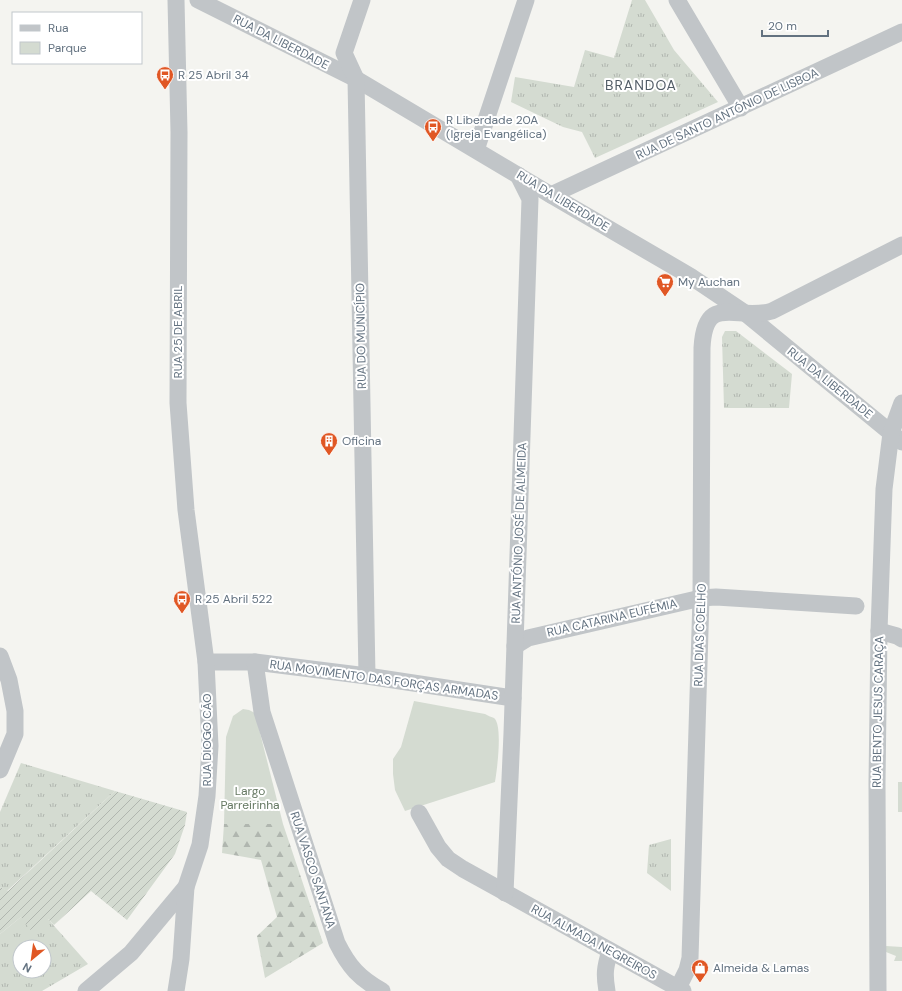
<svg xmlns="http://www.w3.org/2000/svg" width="902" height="991" font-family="'DM Sans',sans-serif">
  <defs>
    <pattern id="grass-tufts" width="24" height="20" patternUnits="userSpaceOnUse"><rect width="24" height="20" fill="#d4dbd1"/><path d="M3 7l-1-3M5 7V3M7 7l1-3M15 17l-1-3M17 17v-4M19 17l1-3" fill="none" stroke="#b0b6af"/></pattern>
    <pattern id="forest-firs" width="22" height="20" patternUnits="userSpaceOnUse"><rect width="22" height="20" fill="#d4dbd1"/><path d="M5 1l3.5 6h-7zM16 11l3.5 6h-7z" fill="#b0b6af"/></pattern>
    <pattern id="garden-furrows" width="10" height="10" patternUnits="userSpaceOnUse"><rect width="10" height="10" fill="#d4dbd1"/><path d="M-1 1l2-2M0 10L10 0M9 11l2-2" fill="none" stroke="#b0b6af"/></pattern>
  </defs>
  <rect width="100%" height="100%" fill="#f4f4f0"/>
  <g fill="url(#grass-tufts)" fill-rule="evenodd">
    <path d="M 632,0 L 645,0 L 674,50 L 718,102 L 595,158 L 582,132 L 563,127 L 511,102 L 515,77 L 574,87 L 585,50 L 614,58 Z"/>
    <path d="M 725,331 L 736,331 L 792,374 L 789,408 L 724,408 L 722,337 Z"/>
    <path d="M 21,763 L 115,791 L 7,891 L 0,887 L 0,812 Z"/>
    <path d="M 671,839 L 671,891 L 647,873 L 649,845 Z"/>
    <path d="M 21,917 L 48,919 L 88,964 L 42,991 L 0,991 L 0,934 ZM 20,947 L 44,947 L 44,971 L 20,971 Z"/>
  </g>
  <path fill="url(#forest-firs)" d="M 224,824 L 283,824 L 323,943 L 265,978 L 257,936 L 277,917 L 261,860 L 222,853 Z"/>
  <g fill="#d4dbd1">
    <path d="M 414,701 L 485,714 C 488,716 492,717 494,718 C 503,725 497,770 495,782 L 405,811 L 395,790 L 393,774 L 393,759 L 401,747 Z"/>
    <path d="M 243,709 L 249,710 L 255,713 L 283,824 L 224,824 L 226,737 L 233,716 Z"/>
    <rect x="898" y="782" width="4" height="30"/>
    <path d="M 886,946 L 902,947 L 902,961 L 894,961 L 896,956 L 886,952 Z"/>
  </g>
  <path fill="url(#garden-furrows)" d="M 115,791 L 187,812 L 185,825 L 175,854 L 127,920 L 91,891 L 54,925 L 48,919 L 30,930 L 21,917 L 0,934 L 0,887 L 8,891 Z"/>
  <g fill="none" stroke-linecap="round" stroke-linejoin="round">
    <g stroke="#c1c5c8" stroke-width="17">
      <path d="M 198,0 L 356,79 L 551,195 L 690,276 L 745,313 L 902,442"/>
      <path d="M 362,0 L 344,53 L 356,79 L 367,676"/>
      <path d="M 677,0 L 741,108"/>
      <path d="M 476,150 L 526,0"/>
      <path d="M 551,195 L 902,32"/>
      <path d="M 879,631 L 897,636 L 902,639"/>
      <path d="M 515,646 L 528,638 L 701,598 L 716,597 L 856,606"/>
      <path d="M 0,656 L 9,680 L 15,711 L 15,734 L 0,770"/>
      <path d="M 206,662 L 255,662 L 367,676 L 513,698"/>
      <path d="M 255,662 L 262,712 L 337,943 C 349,967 359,978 382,991"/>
      <path d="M 419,813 L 438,847 L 448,859 L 463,869 L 683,991"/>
      <path d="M 505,893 L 512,733 L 530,199 L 518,175"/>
      <path d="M 678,988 L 687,970 L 690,958 L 701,598 L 702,348 C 705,291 737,322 772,311 L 902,245"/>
      <path d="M 86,991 L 131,953 L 186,887 L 200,845 L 207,796 L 210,746 L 206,662 L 186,510 L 178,403 L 179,132 L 176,0"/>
      <path d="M 176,991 L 181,959 L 186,887"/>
      <path d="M 607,991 C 604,974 605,967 610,951"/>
      <path d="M 878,991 L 877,783 L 879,631 L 884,489 L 891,433 L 902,403"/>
    </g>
  </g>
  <defs>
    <g id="bus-pin" transform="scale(0.9)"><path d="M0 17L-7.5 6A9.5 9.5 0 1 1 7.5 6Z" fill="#e05724" stroke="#fff"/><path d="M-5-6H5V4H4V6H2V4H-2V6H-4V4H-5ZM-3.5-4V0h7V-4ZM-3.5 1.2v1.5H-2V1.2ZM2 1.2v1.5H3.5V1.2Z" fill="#fff"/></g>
    <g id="supermarket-pin" transform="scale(0.9)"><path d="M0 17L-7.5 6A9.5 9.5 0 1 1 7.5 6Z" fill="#e05724" stroke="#fff"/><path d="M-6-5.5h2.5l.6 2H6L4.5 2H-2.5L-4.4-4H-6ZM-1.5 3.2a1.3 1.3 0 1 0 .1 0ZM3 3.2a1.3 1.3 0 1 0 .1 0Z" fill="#fff"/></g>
    <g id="building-pin" transform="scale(0.9)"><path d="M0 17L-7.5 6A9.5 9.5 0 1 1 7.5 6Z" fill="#e05724" stroke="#fff"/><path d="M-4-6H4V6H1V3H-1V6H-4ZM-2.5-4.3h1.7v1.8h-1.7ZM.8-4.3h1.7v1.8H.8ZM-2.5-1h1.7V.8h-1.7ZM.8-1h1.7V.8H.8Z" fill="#fff"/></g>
    <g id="shop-pin" transform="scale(0.9)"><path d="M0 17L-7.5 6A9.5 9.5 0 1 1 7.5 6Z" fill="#e05724" stroke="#fff"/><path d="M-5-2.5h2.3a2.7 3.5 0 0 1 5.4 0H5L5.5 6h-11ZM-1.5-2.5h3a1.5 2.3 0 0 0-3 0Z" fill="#fff"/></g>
  </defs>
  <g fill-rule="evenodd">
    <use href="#bus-pin" x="165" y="75"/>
    <use href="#bus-pin" x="433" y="127"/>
    <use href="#supermarket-pin" x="665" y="282"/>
    <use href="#building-pin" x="329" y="441"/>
    <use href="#bus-pin" x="182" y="599"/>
    <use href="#shop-pin" x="700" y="968"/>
  </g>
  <g text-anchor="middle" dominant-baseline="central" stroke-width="4" stroke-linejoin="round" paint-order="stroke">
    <g font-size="12" fill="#637280" stroke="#fff">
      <text transform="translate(281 42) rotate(27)">RUA DA LIBERDADE</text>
      <text transform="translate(727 114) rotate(-25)">RUA DE SANTO ANTÓNIO DE LISBOA</text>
      <text transform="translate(563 201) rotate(31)">RUA DA LIBERDADE</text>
      <text transform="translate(178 332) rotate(-90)">RUA 25 DE ABRIL</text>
      <text transform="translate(361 336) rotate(-91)">RUA DO MUNICÍPIO</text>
      <text transform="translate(830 383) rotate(39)">RUA DA LIBERDADE</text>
      <text transform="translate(519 533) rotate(-88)">RUA ANTÓNIO JOSÉ DE ALMEIDA</text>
      <text transform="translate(612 618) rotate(-13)">RUA CATARINA EUFÉMIA</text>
      <text transform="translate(700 635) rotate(-88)">RUA DIAS COELHO</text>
      <text transform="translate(384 680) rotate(8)">RUA MOVIMENTO DAS FORÇAS ARMADAS</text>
      <text transform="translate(878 712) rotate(-89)">RUA BENTO JESUS CARAÇA</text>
      <text transform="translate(207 740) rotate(-90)">RUA DIOGO CÃO</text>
      <text transform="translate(313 870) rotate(72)">RUA VASCO SANTANA</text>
      <text transform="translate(594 942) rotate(29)">RUA ALMADA NEGREIROS</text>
    </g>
    <g font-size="12" fill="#637280" stroke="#fff" text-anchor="start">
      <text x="178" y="75">R 25 Abril 34</text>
      <text x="446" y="120">R Liberdade 20A<tspan x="446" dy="14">(Igreja Evangélica)</tspan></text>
      <text x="678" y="282">My Auchan</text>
      <text x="342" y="441">Oficina</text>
      <text x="195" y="599">R 25 Abril 522</text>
      <text x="713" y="968">Almeida &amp; Lamas</text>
    </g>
    <g font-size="12" fill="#657862" stroke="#fff">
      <text x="250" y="791">Largo<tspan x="250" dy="14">Parreirinha</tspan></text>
    </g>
    <g font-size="14" letter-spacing="1" fill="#515c66" stroke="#fff">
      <text x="641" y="85">BRANDOA</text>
    </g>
  </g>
  <rect x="12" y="12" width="130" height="52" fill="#ffffff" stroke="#c1c7cc"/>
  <rect x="20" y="25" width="20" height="6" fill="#c1c5c8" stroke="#c1c7cc"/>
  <text x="48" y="32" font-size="12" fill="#637280">Rua</text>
  <rect x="20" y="42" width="20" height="12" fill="#d4dbd1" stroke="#c1c7cc"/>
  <text x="48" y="52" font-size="12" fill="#637280">Parque</text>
  <g transform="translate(32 959) rotate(209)"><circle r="19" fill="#ffffff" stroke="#c1c7cc"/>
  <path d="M0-3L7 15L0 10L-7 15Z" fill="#e05724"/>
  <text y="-6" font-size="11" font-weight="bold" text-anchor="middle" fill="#637280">N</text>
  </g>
  <path d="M762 30v6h66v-6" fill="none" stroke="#637280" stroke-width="2"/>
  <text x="768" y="30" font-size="12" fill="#637280" stroke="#ffffff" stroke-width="3" paint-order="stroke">20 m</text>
</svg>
